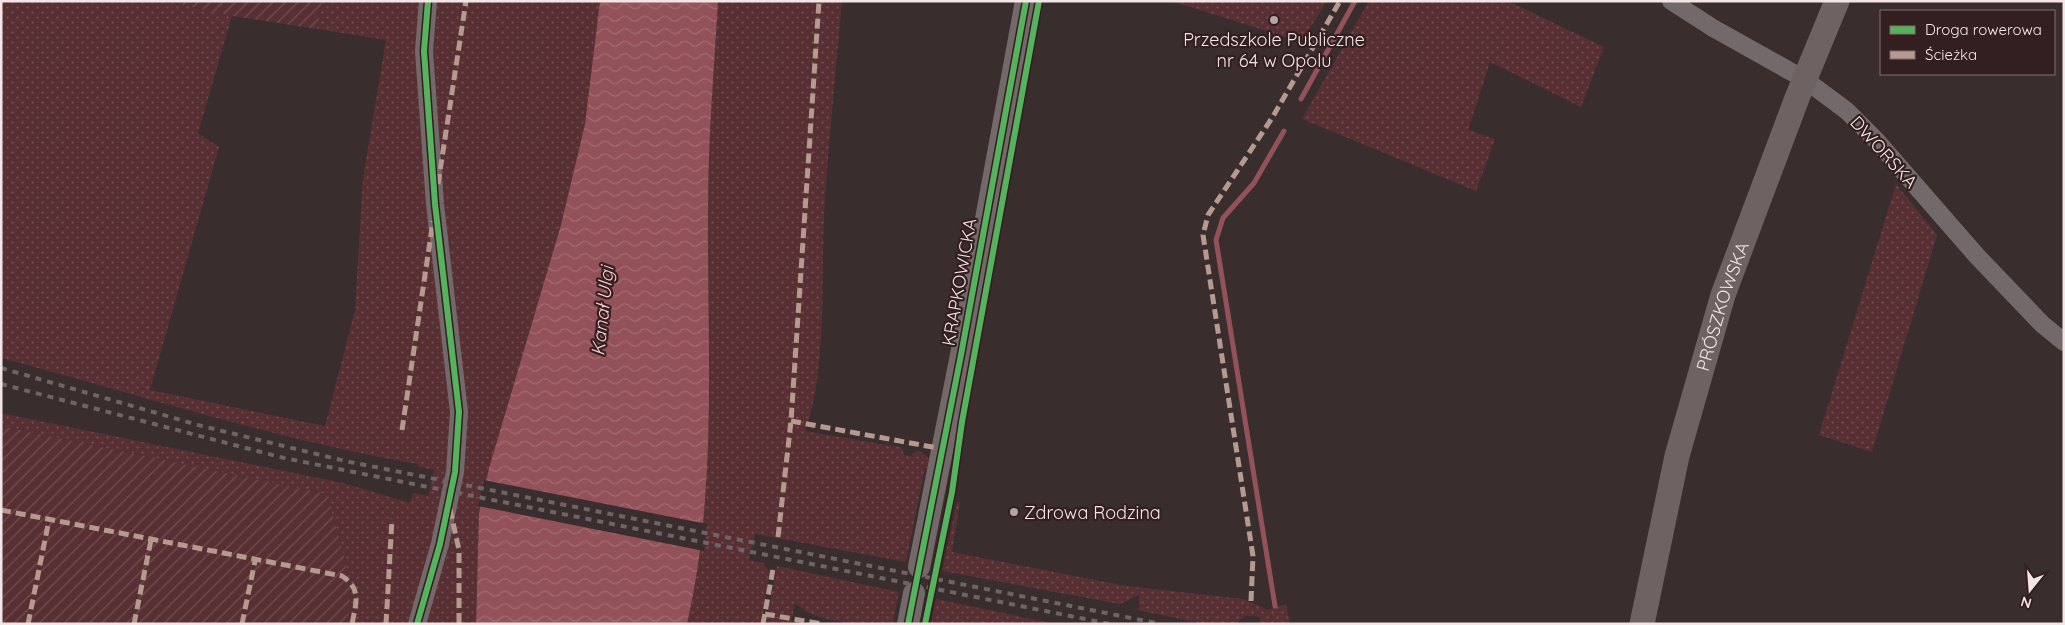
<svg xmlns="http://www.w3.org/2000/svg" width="2065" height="625" font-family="Quicksand,sans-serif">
  <defs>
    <pattern id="grass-dots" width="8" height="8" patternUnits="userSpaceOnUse" patternTransform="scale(1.25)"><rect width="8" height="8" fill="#583034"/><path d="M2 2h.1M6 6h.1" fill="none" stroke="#714e51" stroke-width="1.8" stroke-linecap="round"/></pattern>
    <pattern id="garden-furrows" width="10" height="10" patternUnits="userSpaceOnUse" patternTransform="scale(1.25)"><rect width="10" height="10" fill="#583034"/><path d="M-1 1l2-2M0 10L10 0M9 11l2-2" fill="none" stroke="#714e51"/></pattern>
    <pattern id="water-waves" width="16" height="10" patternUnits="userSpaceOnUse" patternTransform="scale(1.25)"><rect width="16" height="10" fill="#935259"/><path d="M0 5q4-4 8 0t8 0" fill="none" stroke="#a36b71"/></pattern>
  </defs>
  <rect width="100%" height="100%" fill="#392d2e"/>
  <g fill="url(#grass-dots)">
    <path d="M 1,1 L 166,1 L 232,16 L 198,133 L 219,147 L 150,390 L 325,426 L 355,310 L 363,178 L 386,40 L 317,29 L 322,1 L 600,1 L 585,124 L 561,225 L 489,468 L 479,513 L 476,624 L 348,624 L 351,582 L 327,494 L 1,426 L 1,413 L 343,483 L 410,503 L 413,493 L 428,496 L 434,470 L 419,467 L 417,464 C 274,439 141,395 1,358 Z"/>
    <path d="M 718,1 L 842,1 C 836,73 828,145 824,217 C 821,281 827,372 805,431 L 898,447 L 902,448 L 904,455 L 911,456 L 916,451 L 920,451 L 929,459 L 930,469 L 925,468 L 906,562 L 755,534 L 749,560 L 764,563 L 769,572 L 762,624 L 687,624 C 718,488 707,347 708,209 C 708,140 714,70 718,1 Z"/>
    <path d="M 1171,1 L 1327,1 L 1301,42 Z"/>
    <path d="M 1369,1 L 1508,1 L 1604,47 L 1581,107 L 1490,62 L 1468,130 L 1495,139 L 1476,191 L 1302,119 Z"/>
    <path d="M 1896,184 L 1937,235 L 1872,452 L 1819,435 Z"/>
    <path d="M 957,502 L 960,502 L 952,552 L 1126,586 L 1243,599 L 1268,610 L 1286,604 L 1290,623 L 1259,624 L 1260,617 C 1250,615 1243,614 1237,624 L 1205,624 L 1137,610 L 1139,608 L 1139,595 L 1120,604 L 942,571 Z"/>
    <path d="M 777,566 L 899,592 L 893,624 C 862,624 819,625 795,603 L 791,624 L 766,624 Z"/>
    <path d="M 936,599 L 1056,624 L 931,624 Z"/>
  </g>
  <g fill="url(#garden-furrows)">
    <path d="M 166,1 L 322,1 L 317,29 L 232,16 Z"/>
    <path d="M 1,426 L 327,494 L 351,582 L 348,624 L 1,624 Z"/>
  </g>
  <path fill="url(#water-waves)" d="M 600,1 L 718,1 C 714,70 708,140 708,209 C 707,347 718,488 687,624 L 476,624 L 479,513 L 489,468 L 561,225 L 585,124 Z"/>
  <path fill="#392d2e" d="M 484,480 L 707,524 L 704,551 L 478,506 Z"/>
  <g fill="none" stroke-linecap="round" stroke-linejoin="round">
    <g stroke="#935259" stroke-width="5">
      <path d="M 1301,99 L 1355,1"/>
      <path d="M 1275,606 L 1216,240 L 1223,218 L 1254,183 L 1284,131"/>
    </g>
    <g stroke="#74696a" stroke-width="18">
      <path d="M 1671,1 L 1713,28 L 1804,79 L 1847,111 L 1875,139 L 1976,255 L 2042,324 L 2064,342"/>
      <path d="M 417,624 L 440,544 L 455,472 L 459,412 L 435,204 L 424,51 L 428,1"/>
    </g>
    <g stroke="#74696a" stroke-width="22">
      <path d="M 919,567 L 961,355 L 1026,1"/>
      <path d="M 908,624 L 914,593"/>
    </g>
    <path stroke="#6f6263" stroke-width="25" id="s1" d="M 1642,624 L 1677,456 L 1723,295 L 1797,98 L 1837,1"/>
    <g stroke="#6f6465" stroke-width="4" stroke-dasharray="6 6" stroke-linecap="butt">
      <path d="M 1,368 L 198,425 L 345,461 L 1161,624"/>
      <path d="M 1,384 L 284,458 L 1110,624"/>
    </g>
    <g stroke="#b69a8f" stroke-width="5" stroke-dasharray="10 5" stroke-linecap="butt">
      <path d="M 438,184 L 466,1"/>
      <path d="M 791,421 L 943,449"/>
      <path d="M 402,430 L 433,221"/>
      <path d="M 450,509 L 459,550 L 459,624"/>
      <path d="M 1,510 L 342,576 C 362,589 356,603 352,624"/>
      <path d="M 778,537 L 791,421 L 819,1"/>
      <path d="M 1251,601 L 1253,556 L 1203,235 L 1208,215 L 1272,118 L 1340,1"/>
      <path d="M 765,614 L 822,624"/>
      <path d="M 28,624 L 49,520"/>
      <path d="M 134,624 L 151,540"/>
      <path d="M 242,624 L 255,561"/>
      <path d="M 386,624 L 392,519"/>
      <path d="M 763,624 L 773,569"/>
    </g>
    <g stroke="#331e20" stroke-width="9">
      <g id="cycleway">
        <path d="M 417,624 L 440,544 L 455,472 L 459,412 L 435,204 L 424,51 L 428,1"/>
        <path d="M 908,624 L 961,355 L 1026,1"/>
        <path d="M 925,624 L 952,492 L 962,422 L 1039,1"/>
      </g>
    </g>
    <use href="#cycleway" stroke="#56b35d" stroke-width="6"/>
  </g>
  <g fill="#b3a5a6" stroke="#331e20" stroke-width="2">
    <circle cx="1274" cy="20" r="5"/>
    <circle cx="1014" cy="512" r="5"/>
  </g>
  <g text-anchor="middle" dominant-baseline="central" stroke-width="4.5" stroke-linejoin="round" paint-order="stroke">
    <g font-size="18" fill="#f4e5e6" stroke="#331e20">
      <text x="1274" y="39">Przedszkole Publiczne<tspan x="1274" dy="21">nr 64 w Opolu</tspan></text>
      <text x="1024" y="512" text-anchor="start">Zdrowa Rodzina</text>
    </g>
    <g font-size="18" fill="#f4e5e6" stroke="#331e20">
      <text transform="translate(1884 152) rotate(48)">DWORSKA</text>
      <text transform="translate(959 282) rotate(-80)">KRAPKOWICKA</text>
      <text stroke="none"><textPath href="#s1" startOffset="328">PRÓSZKOWSKA</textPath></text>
    </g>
    <g font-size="19" font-style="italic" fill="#f8cdd0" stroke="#331e20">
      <text transform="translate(602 311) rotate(-84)">Kanał Ulgi</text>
    </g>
  </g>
  <rect width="2065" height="625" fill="none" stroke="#f4e5e6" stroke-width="5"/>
  <rect x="1880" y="10" width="175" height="65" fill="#331e20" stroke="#806e6f"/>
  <rect x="1890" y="26" width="25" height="8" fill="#56b35d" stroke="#806e6f"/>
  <text x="1925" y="35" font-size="15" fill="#f4e5e6">Droga rowerowa</text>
  <rect x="1890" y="51" width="25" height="8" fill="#b69a8f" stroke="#806e6f"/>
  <text x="1925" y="60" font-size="15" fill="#f4e5e6">Ścieżka</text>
  <g transform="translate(2030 590) rotate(197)" stroke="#331e20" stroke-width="4" paint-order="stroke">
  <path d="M0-4L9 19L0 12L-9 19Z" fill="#f4e5e6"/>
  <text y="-8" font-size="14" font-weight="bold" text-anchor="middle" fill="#f4e5e6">N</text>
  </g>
</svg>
